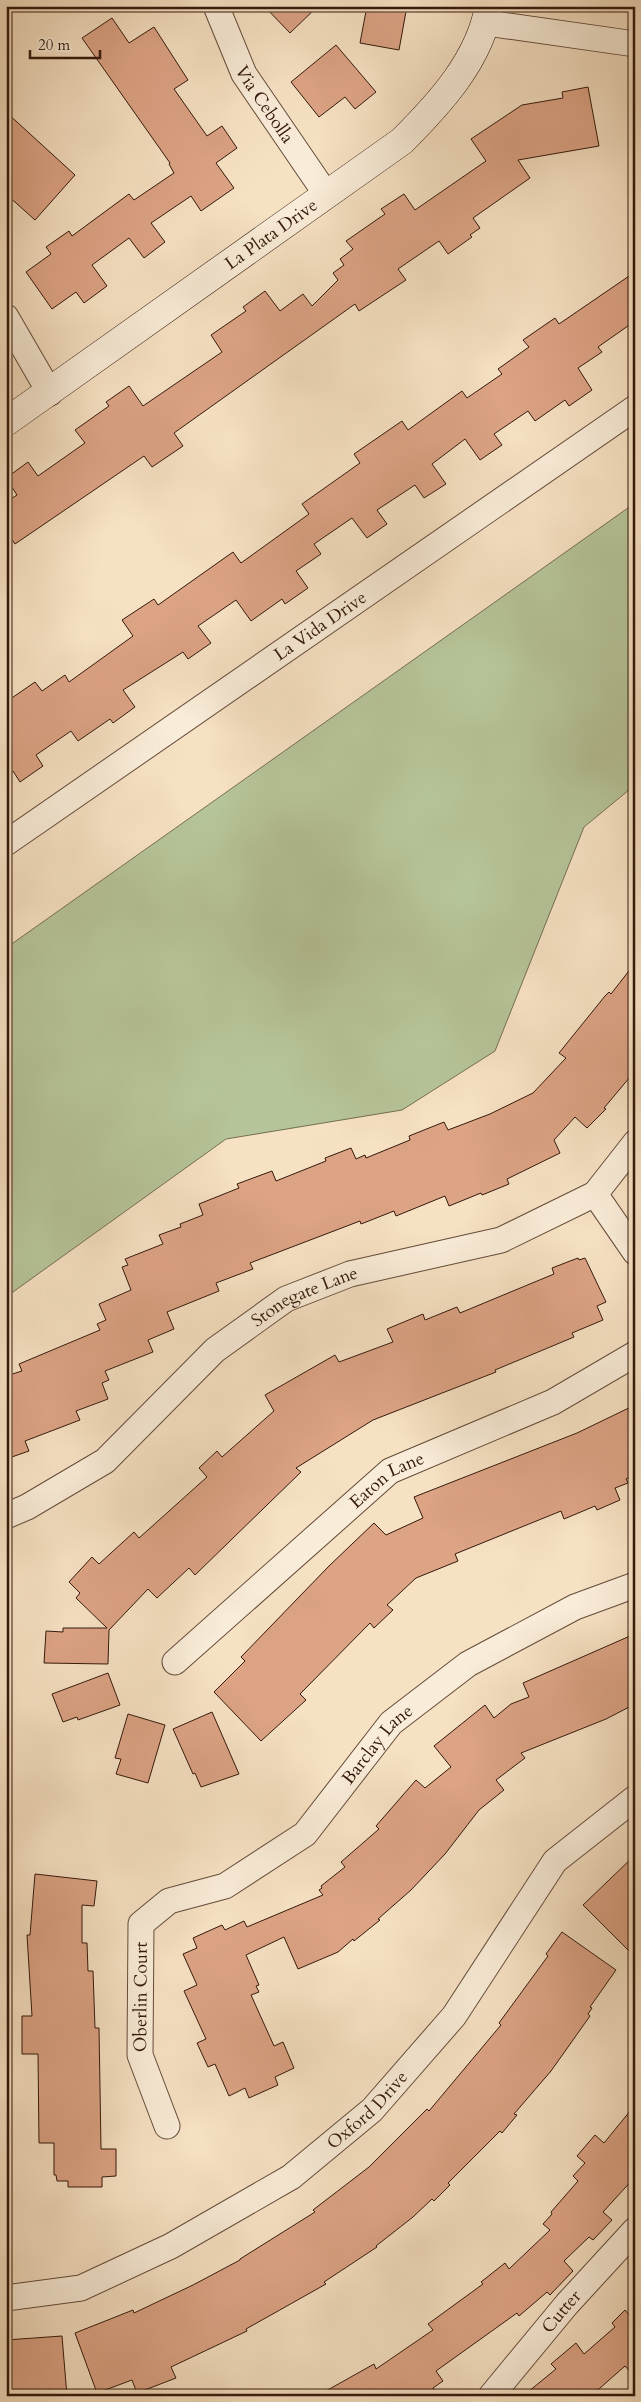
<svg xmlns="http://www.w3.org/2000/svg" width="641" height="2402" font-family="Cardo,serif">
  <rect width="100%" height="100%" fill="#f6e1c3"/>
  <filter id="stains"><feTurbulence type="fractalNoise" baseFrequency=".004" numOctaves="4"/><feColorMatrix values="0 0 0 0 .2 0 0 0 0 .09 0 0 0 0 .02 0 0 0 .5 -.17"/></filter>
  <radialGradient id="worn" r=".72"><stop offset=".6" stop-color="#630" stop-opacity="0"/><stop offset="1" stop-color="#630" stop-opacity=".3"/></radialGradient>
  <path fill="#b6c499" stroke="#756e52" d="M 635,503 L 635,785 L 584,827 L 495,1051 L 402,1110 L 226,1139 L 6,1297 L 6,948 Z"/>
  <g fill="#dca385" stroke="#34190b">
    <path d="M 264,6 L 318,6 L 290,33 Z"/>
    <path d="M 367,6 L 407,6 L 399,50 L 360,43 Z"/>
    <path d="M 112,18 L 129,43 L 154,27 L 188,80 L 174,89 L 207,136 L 222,126 L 237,148 L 216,163 L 234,188 L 201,211 L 191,196 L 151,223 L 165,242 L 144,258 L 129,238 L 92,265 L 107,286 L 84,303 L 76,292 L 52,309 L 26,272 L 51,254 L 46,247 L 69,231 L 72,236 L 129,194 L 134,200 L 174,173 L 169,164 L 170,163 L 82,38 Z"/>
    <path d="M 336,45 L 376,92 L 355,109 L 345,97 L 319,117 L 291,82 Z"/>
    <path d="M 588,87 L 599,146 L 518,160 L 530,178 L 473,218 L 480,228 L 470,235 L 472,237 L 448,254 L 439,241 L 398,269 L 406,280 L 359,311 L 355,304 L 174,433 L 183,446 L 152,467 L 144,456 L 15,544 L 6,531 L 6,502 L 17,495 L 6,478 L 28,462 L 38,476 L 85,443 L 75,430 L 109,406 L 106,402 L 129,386 L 143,406 L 222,352 L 211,335 L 246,311 L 243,307 L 265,291 L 280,311 L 303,294 L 312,306 L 338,280 L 333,273 L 344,265 L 340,259 L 353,249 L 346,241 L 385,214 L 381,209 L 404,194 L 415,210 L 486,161 L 471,139 L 522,105 L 563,98 L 562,92 Z"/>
    <path d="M 6,112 L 75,175 L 35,220 L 6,194 Z"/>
    <path d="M 635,272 L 635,321 L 598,347 L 602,352 L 578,368 L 592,390 L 569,406 L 565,400 L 535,421 L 528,411 L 494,434 L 502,445 L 480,460 L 465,439 L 432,464 L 446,484 L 424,498 L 415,485 L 377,510 L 387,524 L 367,538 L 352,518 L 314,544 L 321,554 L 296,571 L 308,588 L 285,604 L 282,599 L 251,621 L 236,600 L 198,626 L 211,643 L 188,659 L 183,652 L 123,690 L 135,707 L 113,723 L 110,719 L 78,741 L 71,731 L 36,755 L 43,766 L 20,782 L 13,771 L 6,776 L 6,702 L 35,682 L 42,691 L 65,675 L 69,682 L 133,636 L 122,620 L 154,599 L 158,605 L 233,552 L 241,563 L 309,514 L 302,504 L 360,463 L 354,454 L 402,421 L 408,430 L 462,391 L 467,398 L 502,374 L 498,369 L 529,347 L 523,340 L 555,318 L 559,324 Z"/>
    <path d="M 635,963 L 635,1071 L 604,1108 L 606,1109 L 587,1128 L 575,1117 L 554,1140 L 560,1153 L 507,1179 L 509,1184 L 482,1195 L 481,1193 L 449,1206 L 445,1196 L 396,1216 L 394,1211 L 361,1224 L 360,1221 L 250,1263 L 253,1269 L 216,1283 L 219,1291 L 167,1312 L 174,1329 L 148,1340 L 153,1352 L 105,1371 L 109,1380 L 102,1383 L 108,1399 L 76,1411 L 80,1420 L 25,1441 L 29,1451 L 6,1459 L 6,1376 L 22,1371 L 19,1364 L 100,1330 L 97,1324 L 106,1320 L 99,1304 L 131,1290 L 122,1267 L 128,1265 L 125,1259 L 163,1244 L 159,1235 L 181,1227 L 180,1224 L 203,1215 L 199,1204 L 239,1188 L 237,1184 L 272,1171 L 276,1181 L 326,1161 L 325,1158 L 351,1148 L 356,1159 L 365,1155 L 366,1158 L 410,1140 L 409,1136 L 444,1122 L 448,1130 L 490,1114 L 533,1093 L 566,1058 L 559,1053 L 605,996 L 609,992 L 611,994 Z"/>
    <path d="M 578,1258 L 579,1260 L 585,1258 L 606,1302 L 597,1306 L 603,1320 L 572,1333 L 574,1337 L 495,1370 L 496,1372 L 373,1420 L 296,1468 L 301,1472 L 195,1575 L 189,1568 L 157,1598 L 148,1589 L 109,1630 L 108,1664 L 44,1663 L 46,1631 L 63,1632 L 63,1628 L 107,1628 L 76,1598 L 80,1593 L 69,1582 L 92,1557 L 99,1564 L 134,1532 L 139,1538 L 207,1477 L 199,1468 L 217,1451 L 222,1457 L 274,1411 L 265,1395 L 335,1355 L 339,1362 L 393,1342 L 387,1329 L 423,1314 L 425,1320 L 457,1307 L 460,1313 L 554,1274 L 552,1268 Z"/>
    <path d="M 635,1405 L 635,1475 L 626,1479 L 628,1483 L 615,1488 L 620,1500 L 597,1510 L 595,1506 L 564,1519 L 561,1511 L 455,1554 L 458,1561 L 416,1578 L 387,1605 L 393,1610 L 374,1628 L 370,1623 L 300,1694 L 306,1700 L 261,1741 L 214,1692 L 245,1661 L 241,1657 L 329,1566 L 374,1523 L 386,1535 L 423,1518 L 414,1497 L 577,1433 Z"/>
    <path d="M 630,1636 L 635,1647 L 635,1704 L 606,1719 L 521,1753 L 525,1758 L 496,1780 L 504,1790 L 479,1810 L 445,1854 L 411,1890 L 378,1919 L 380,1920 L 354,1941 L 353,1939 L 338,1952 L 298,1969 L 284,1937 L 246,1955 L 259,1985 L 256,1986 L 259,1992 L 251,1995 L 274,2046 L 283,2042 L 294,2068 L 275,2077 L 278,2085 L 249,2098 L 245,2088 L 229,2096 L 215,2064 L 208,2067 L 197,2043 L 206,2039 L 184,1991 L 197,1985 L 183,1954 L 197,1948 L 193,1938 L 222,1925 L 225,1930 L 244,1921 L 247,1927 L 323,1895 L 319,1890 L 322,1888 L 321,1886 L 345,1867 L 341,1862 L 379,1829 L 376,1826 L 416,1780 L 425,1788 L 451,1767 L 434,1746 L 485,1705 L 494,1718 L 511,1704 L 529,1697 L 523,1683 Z"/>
    <path d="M 108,1673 L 120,1705 L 78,1720 L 77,1717 L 63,1722 L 52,1694 Z"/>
    <path d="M 212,1712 L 239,1774 L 201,1787 L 195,1773 L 193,1774 L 173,1729 Z"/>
    <path d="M 128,1714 L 165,1725 L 148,1783 L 116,1774 L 121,1759 L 115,1758 Z"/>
    <path d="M 635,1855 L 635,1957 L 583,1905 Z"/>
    <path d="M 35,1874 L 97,1881 L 94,1906 L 82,1905 L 82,1943 L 87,1943 L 88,1971 L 93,1971 L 95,2028 L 99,2028 L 101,2149 L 116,2149 L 116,2176 L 102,2177 L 102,2187 L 68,2187 L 68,2181 L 57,2181 L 56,2175 L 54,2175 L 54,2143 L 39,2143 L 38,2054 L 22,2054 L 22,2016 L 32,2016 L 27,1935 L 30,1935 Z"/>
    <path d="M 562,1932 L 616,1970 L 590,2007 L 592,2008 L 588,2014 L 590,2016 L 551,2071 L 514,2114 L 517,2115 L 502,2133 L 500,2131 L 448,2183 L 450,2185 L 434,2201 L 432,2199 L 413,2217 L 376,2246 L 377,2247 L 324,2282 L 326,2284 L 246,2329 L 247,2331 L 171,2367 L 176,2378 L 137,2393 L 132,2380 L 97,2393 L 75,2333 L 133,2310 L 134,2313 L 193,2285 L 240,2260 L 240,2259 L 315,2212 L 313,2210 L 369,2167 L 427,2109 L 429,2111 L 501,2025 L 499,2023 L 548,1956 L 546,1954 Z"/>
    <path d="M 635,2105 L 635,2177 L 603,2212 L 612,2220 L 593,2240 L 589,2237 L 564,2261 L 573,2271 L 550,2295 L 547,2292 L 519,2316 L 517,2313 L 436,2371 L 443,2381 L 433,2388 L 438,2396 L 415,2396 L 411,2390 L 401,2396 L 317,2396 L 374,2364 L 376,2369 L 433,2330 L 428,2324 L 483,2284 L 481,2282 L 505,2263 L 509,2269 L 550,2230 L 543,2224 L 552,2214 L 551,2212 L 578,2181 L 573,2176 L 585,2163 L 577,2156 L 595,2135 L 604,2143 Z"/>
    <path d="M 625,2310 L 629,2315 L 635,2310 L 635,2377 L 625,2366 L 591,2396 L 523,2396 L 556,2369 L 551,2364 L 576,2343 L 584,2354 L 615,2327 L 612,2323 Z"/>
    <path d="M 62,2336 L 67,2396 L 6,2396 L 6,2340 Z"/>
  </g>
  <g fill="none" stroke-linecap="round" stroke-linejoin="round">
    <g stroke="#644b39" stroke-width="27">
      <g id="street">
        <path id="s1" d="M 216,6 L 244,74 L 326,194"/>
        <path d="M 487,23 L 635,44"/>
        <path d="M 6,317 L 50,393"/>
        <path id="s2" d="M 6,843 L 635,408"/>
        <path d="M 595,1194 L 635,1252"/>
        <path id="s3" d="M 6,1516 L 27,1507 L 105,1461 L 215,1350 L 286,1299 L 350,1274 L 501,1240 L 595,1194 L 635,1143"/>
        <path id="s4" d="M 175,1662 L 390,1471 L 553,1402 L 635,1354"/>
        <path id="s5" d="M 167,2126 L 140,2055 L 141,1924 L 169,1901 L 225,1886 L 305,1834 L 391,1723 L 468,1664 L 575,1607 L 635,1585"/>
        <path id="s6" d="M 6,2298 L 81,2288 L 171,2246 L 291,2177 L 372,2110 L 454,2016 L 555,1861 L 635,1798"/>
        <path id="s7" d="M 491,2396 L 567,2304 L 635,2230"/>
      </g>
    </g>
    <g stroke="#34190b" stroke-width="29">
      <g id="secondary">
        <path id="s8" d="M 6,422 L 402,141 C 439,104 480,60 489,6"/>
      </g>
    </g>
    <use href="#street" stroke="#f9ecd8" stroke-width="25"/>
    <use href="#secondary" stroke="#f9ecd8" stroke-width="28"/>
  </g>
  <g text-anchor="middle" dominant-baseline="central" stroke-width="5" stroke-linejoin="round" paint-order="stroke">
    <g font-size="18" fill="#34190b" stroke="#f9ecd8">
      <text stroke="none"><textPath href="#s1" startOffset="110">Via Cebolla</textPath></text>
      <text stroke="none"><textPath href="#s8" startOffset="325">La Plata Drive</textPath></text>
      <text stroke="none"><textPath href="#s2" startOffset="382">La Vida Drive</textPath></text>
      <text stroke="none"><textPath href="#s3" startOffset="375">Stonegate Lane</textPath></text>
      <text stroke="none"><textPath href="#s4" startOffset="280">Eaton Lane</textPath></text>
      <text stroke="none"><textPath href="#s5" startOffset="512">Barclay Lane</textPath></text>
      <text stroke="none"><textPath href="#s5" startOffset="134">Oberlin Court</textPath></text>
      <text stroke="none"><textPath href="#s6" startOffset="415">Oxford Drive</textPath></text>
      <text stroke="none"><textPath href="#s7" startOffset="110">Cutter</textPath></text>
    </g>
  </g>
  <rect width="641" height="2402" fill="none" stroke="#f6e1c3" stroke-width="25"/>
  <rect x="8" y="8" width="626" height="2387" fill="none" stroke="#34190b" stroke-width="2.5"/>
  <rect x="12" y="12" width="616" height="2377" fill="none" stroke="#34190b"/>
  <path d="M30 50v8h70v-8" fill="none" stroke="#34190b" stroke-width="2.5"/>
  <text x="38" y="50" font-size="15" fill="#34190b" stroke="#f9ecd8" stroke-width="4" paint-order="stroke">20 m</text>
  <rect width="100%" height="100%" filter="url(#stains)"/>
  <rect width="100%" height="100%" fill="url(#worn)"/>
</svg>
